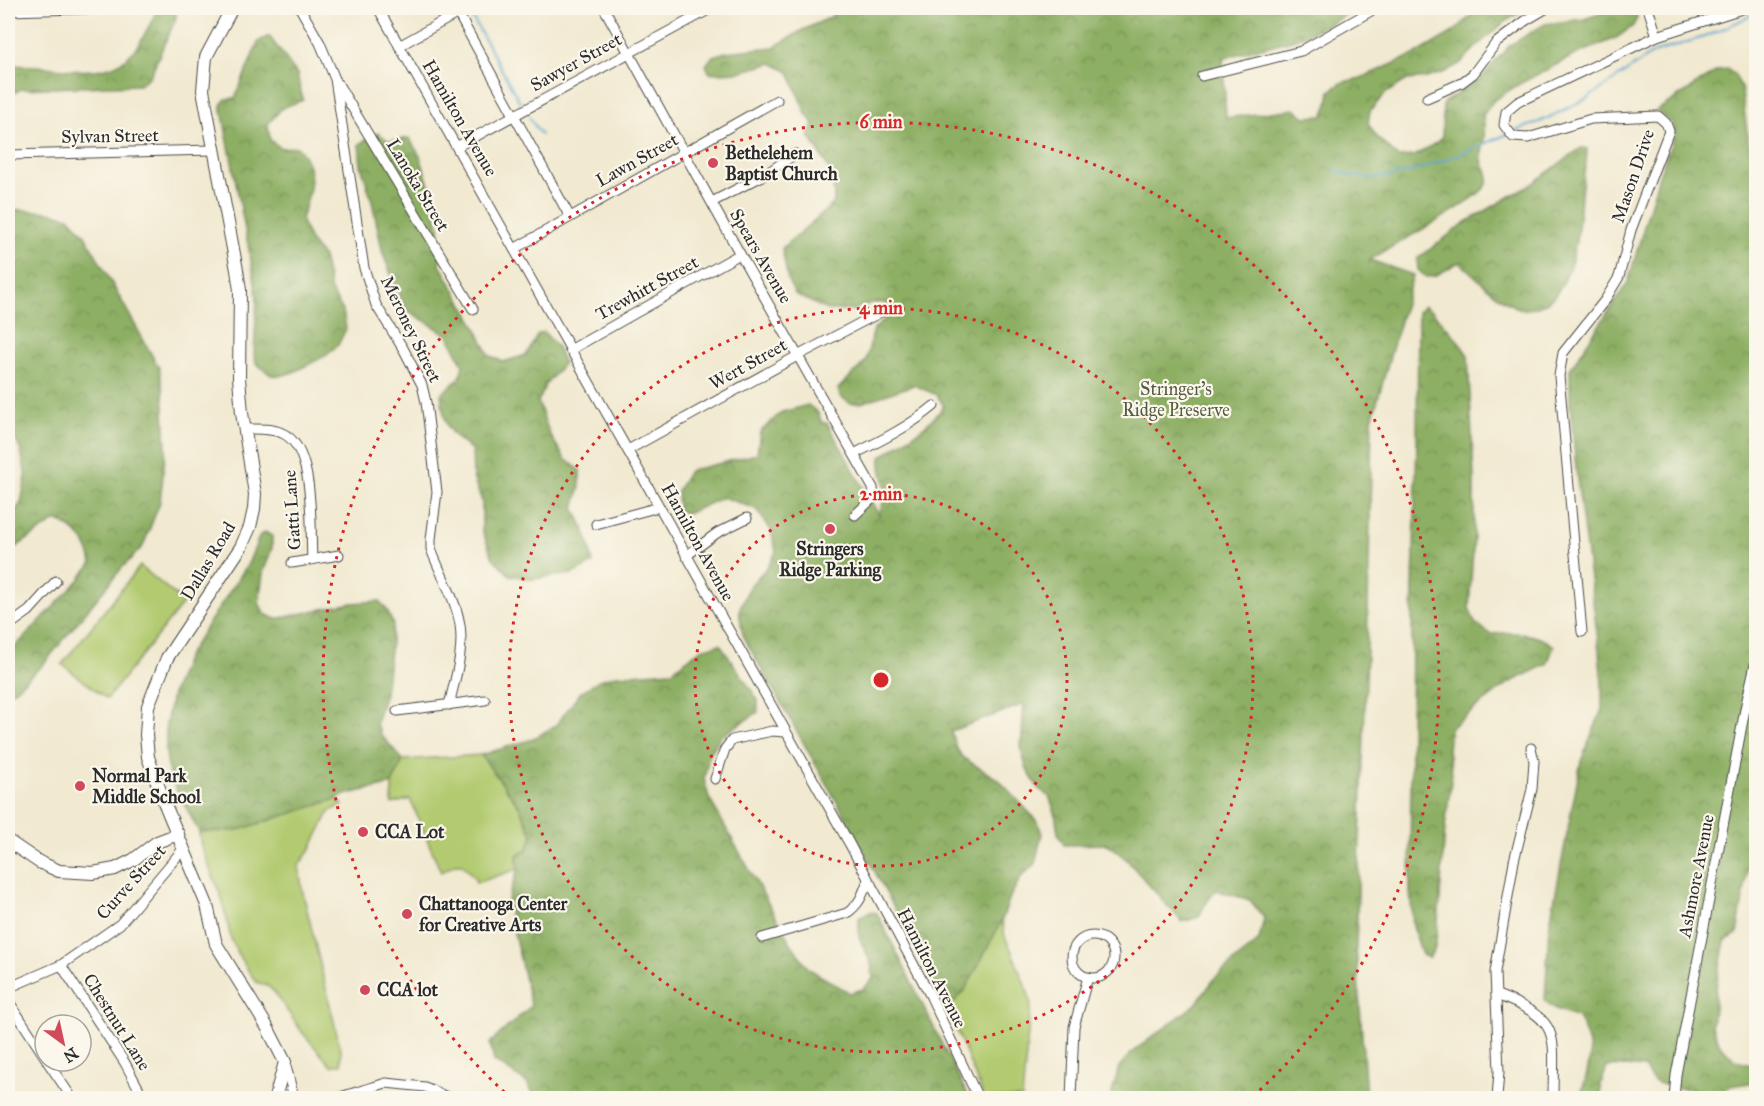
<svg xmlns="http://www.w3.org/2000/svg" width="1764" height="1106" font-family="'IM FELL Great Primer',serif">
  <defs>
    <pattern id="forest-crowns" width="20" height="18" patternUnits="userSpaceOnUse" patternTransform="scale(1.5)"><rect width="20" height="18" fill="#8daf63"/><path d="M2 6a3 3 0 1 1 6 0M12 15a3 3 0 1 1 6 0" fill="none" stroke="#738f52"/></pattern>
  </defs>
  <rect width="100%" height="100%" fill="#fbf7ec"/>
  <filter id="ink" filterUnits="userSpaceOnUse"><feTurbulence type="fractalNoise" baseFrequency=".0167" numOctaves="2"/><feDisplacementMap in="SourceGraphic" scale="12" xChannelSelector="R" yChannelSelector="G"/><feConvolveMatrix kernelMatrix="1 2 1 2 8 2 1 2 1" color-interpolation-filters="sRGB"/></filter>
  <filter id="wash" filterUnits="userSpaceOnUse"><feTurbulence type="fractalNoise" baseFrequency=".008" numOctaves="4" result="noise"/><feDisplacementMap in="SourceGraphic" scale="24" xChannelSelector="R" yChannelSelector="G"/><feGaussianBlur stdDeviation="1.35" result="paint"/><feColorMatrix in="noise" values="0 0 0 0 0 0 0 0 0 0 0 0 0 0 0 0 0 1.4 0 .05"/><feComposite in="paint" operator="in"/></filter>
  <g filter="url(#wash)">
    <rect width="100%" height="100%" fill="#f1e9d0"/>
    <g fill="#b2cb71" stroke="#6e7b4e" stroke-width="1.5">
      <path d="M 140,566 L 184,602 L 107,699 L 62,664 Z"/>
      <path d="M 481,755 L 519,806 L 533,836 L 526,851 L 517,855 L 518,869 L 476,883 L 475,878 L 462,864 L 455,864 L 441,872 L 410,799 L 392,804 L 392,784 L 403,760 Z"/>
      <path d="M 336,799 L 343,805 L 330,811 L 310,850 L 299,865 L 302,889 L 341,1051 L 341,1064 L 331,1066 L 302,1032 L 275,993 L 268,986 L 256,982 L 240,958 L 231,939 L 222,899 L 201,846 L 199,832 L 235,831 Z"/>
      <path d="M 1002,920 L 1005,937 L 1013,954 L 1031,1001 L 1022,1098 L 984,1098 L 946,1004 L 955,1001 L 976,969 Z"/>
    </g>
    <g fill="url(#forest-crowns)" stroke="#5c6d47" stroke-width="1.5">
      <path d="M 157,8 L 176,8 L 176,18 L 150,76 L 139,85 L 21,89 L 8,96 L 8,65 C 17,66 26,65 36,66 C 78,70 120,82 143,37 C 149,26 154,19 157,8 Z"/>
      <path d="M 830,8 L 1356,8 L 1333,22 L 1296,39 L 1223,58 L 1226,118 L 1294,109 L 1306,117 L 1323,116 L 1328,104 L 1330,91 L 1343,82 L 1361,78 L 1416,54 L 1455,31 L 1479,8 L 1527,8 L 1505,22 L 1477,46 L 1461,63 L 1445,72 L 1427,78 L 1407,80 L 1386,93 L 1370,111 L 1368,123 L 1375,135 L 1398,157 L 1415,156 L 1442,139 L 1443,103 L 1480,79 L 1510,45 L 1545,24 L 1584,19 L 1617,8 L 1634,8 L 1636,10 L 1637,18 L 1633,26 L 1616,38 L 1575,55 L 1519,84 L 1494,100 L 1483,115 C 1484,122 1485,130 1484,138 C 1484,144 1481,154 1482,160 C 1483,168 1490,174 1488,182 C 1484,199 1390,246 1370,260 L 1413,275 L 1372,420 L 1367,654 L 1356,945 L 1366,1098 L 1113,1098 L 1112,1093 L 1119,1067 L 1131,1053 L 1196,1004 L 1215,978 L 1259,940 L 1264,918 L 1250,900 L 1216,890 L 1204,906 L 1199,917 L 1182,922 L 1126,859 L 1108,844 L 1064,845 L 1058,833 L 1055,812 L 1049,796 L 1039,789 L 1027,770 L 1021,750 L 1024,704 L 951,731 L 956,747 L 962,757 L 999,780 L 1038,822 L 1042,833 L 1035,864 L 1021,877 L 1010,897 L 1002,920 L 965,990 L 955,1001 L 946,1004 L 847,820 L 743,636 L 739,610 L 750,586 L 770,564 L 776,551 L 771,530 L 756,509 L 723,497 L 687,514 L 678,510 L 677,491 L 689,471 L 757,454 L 760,432 L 782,412 L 808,405 L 818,413 L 822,423 L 827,423 L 879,515 C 882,506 886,497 885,486 C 883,474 880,471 881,457 C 903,441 927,429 944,406 L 937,395 L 914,385 L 861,403 L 850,403 L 840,396 L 838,389 L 866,361 L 874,329 L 884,320 L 889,311 L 887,303 L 871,303 L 853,310 L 827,310 L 795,294 L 788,281 L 782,248 L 834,203 C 835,171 825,162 809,136 L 814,125 L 805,112 L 789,72 L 772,63 L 739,72 L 718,73 L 709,72 L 706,65 L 713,56 L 726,52 L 774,47 L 803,30 L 833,16 Z"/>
      <path d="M 269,36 L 297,74 L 303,100 L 282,108 L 268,124 L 270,140 L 281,148 L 297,147 C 319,169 310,194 301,219 L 310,241 L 323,257 L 331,291 L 343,311 L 346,329 L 338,345 L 327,355 L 294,372 L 280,376 L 271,375 L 256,363 L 254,354 L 257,298 L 253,271 L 221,105 L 226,99 L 235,98 L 258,42 Z"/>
      <path d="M 1727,69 L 1735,75 L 1741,87 L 1752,167 L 1755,214 L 1756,820 L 1737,934 L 1725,941 L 1716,987 L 1712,1026 L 1720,1045 L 1735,1060 L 1756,1065 L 1756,1082 L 1730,1086 L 1718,1094 C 1702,1088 1665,1090 1653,1080 C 1650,1077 1647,1072 1644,1068 L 1625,1066 L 1607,1067 L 1601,1084 L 1601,1098 L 1580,1098 C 1590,1062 1597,1053 1578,1017 L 1556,1009 L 1545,1001 L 1549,928 L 1581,761 L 1602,709 L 1602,684 L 1598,641 L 1577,479 L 1570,403 L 1570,369 L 1628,282 L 1659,175 L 1675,134 L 1672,123 L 1656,111 L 1717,71 Z"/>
      <path d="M 378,133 L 389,141 L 409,138 L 420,156 L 432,195 L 439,226 L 440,265 L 476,327 L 489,355 L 503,362 L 526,355 L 538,334 L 544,332 L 557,347 L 564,363 L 546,384 L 538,402 L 550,435 L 565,459 L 580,470 L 580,487 L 574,508 C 584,526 590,542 593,563 L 572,574 L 532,579 L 510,575 L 493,558 L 482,530 L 482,501 L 473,477 L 472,450 C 445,432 445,425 441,394 L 460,378 L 463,365 L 448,335 L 407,310 L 397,289 L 383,254 L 372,201 L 361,165 L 359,144 Z"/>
      <path d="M 1581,148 L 1587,149 C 1587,165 1582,179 1581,194 C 1579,228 1574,308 1526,309 C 1507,310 1474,274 1459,262 L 1435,276 L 1426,277 L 1418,270 L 1417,259 L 1465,223 L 1533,183 Z"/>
      <path d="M 8,209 L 49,212 L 69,217 L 85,235 L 159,368 L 163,390 L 166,448 L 160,502 L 143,546 L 121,569 L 42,666 L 8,695 L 8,652 L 17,645 L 79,580 L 92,563 C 88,541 76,530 57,520 L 8,552 L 8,521 L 21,503 L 26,477 L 21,451 L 8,424 Z"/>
      <path d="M 1424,306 L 1433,312 L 1456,338 L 1468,355 L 1474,479 L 1474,537 L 1469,608 L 1475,623 L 1491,634 C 1515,632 1534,632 1554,646 L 1547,664 L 1507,684 L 1450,728 L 1448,750 L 1452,773 L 1445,828 L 1439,912 L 1435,948 L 1429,958 L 1422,955 L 1413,926 L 1410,891 L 1412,620 L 1417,443 L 1418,312 Z"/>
      <path d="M 265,532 L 272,536 L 272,548 L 263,573 L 259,603 L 265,614 L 275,619 L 352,603 L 379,601 L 387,610 L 393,624 L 385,693 L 376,723 L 381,735 L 403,760 L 392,784 C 374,790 353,790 336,799 L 235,831 L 199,832 L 169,775 L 166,752 L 166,724 L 172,694 L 187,656 L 248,564 L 260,535 Z"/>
      <path d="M 720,644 L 758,700 L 758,712 L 721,736 L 709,756 L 704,779 L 709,798 L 790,942 L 809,969 L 850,993 L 863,989 L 873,979 L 871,963 L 859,937 L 859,918 L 870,912 L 877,913 L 969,1098 L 535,1098 L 527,1083 L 494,1061 L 490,1043 L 531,1006 L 507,903 L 518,869 L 517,855 L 526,851 L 533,836 L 519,806 L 481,755 L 533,739 L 556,725 L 580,693 L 599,680 L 617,675 L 672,671 L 701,649 Z"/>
    </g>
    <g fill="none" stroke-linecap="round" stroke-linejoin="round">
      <g stroke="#54a2cd" stroke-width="2">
        <path d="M 467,8 L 521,104"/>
        <path d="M 529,117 L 541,135"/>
        <path d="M 1513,132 L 1544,120 L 1588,98 L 1653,53 L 1710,35 L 1756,13"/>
        <path d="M 1335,169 C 1378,197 1464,151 1508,134"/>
      </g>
    </g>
  </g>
  <g filter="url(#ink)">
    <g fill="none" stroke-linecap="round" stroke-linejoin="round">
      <g stroke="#494844" stroke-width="11">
        <g id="street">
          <path d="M 300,8 L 320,43 L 335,79 L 364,268 L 376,305 L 404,350 L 422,385 L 426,402 L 437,492 L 431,539 L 431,549 C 440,574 456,599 460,625 C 464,652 455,679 449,705"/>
          <path d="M 378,8 L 849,843 L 931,997 L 978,1098"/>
          <path d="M 455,8 L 570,217"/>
          <path d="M 604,8 L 740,254 L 873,488 L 874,497 L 855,515"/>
          <path d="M 1648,8 L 1657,36"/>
          <path d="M 8,11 L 114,8"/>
          <path d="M 399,46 L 458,13"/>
          <path d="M 1202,76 L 1301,51 L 1376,8"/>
          <path d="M 338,84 L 473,309"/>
          <path d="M 1427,98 L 1461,83 L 1473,74 L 1496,43 L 1525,21 L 1547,8"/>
          <path d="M 458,146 L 712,8"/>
          <path d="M 8,155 L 213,150"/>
          <path d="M 712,202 L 766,174 L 795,154"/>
          <path d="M 514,249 L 777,100"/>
          <path d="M 570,350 L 740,254"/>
          <path d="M 245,429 C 257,429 271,428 282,433 C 316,447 310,528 312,559"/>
          <path d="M 628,450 L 799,355 L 885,310"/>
          <path d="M 854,454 C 882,440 910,426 934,406"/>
          <path d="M 596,524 L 659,507"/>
          <path d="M 686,556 L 717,533 L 747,518"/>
          <path d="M 292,563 L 339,555"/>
          <path d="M 8,626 L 29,611 L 56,581"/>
          <path d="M 1582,632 L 1559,376 L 1563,353 L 1605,300 L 1619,277 L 1631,230 L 1669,131 L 1666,123 L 1658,116 L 1591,119 L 1528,138 L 1513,137 L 1504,125 L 1506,112 L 1518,102 L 1657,36 L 1745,8"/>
          <path d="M 397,711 L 485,700"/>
          <path d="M 715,779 L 725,749 L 732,740 L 772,731 L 785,732"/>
          <circle cx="1093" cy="957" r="21"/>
          <path d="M 762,938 L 847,913 C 860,904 863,894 868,880"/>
          <path d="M 61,965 L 125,1063 L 140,1091 L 141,1098"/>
          <path d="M 8,988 L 61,965 L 120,924 L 184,848"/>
          <path d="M 1497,995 C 1564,1021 1553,1035 1553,1098"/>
          <path d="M 8,1000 L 45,1057"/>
          <path d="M 47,1061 L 72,1098"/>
          <path d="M 285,1062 L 294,1098"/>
          <path d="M 337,1098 L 386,1083 L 425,1087 L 449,1098"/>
          <path d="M 1071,1098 L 1074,1027 L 1088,977"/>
          <path d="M 1497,1098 L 1499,1072 L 1495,972 L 1514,861 L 1532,789 L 1534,761 L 1531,748"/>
          <path d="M 1674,1098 L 1676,1075 L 1746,704 L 1756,660"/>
        </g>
      </g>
      <g stroke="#494844" stroke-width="14">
        <g id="secondary">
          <path d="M 232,8 L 206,57 L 203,90 L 237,270 L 240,290 L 239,378 L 242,413 L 255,494 L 254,509 L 250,527 L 241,547 L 167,658 L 148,706 L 146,735 L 148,757 L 164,802 L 207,905 L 216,944 L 266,1025 L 285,1062 L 275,1098"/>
          <path d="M 8,841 L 39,862 L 59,871 L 93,873 L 115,869 L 133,860 L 157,842 L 178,834"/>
        </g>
      </g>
      <use href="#street" stroke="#fff" stroke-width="9"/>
      <use href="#secondary" stroke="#fff" stroke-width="12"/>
    </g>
  </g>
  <g fill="none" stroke="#d62828" stroke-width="3" stroke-dasharray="3 6">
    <circle cx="881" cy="680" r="186"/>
    <circle cx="881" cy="680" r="372"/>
    <path d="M511 1098A558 558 0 1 1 1251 1098"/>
  </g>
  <g fill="#d1495b" stroke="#fbf7ec" stroke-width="2">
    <circle cx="713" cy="163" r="6"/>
    <circle cx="830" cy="529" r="6"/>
    <circle cx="80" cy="786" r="6"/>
    <circle cx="363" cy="832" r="6"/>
    <circle cx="407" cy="914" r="6"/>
    <circle cx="365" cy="990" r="6"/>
  </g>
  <g text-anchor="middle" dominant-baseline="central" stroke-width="4.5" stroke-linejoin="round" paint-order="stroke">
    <g font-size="18" fill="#2b2b2b" stroke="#fbf7ec">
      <text transform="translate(576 62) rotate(-29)">Sawyer Street</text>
      <text transform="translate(460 118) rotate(60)">Hamilton Avenue</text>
      <text transform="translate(110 136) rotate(-1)">Sylvan Street</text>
      <text transform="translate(637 160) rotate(-29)">Lawn Street</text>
      <text transform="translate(1633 176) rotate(-71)">Mason Drive</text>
      <text transform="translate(418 185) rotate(59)">Lanoka Street</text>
      <text transform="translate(761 256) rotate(60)">Spears Avenue</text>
      <text transform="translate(647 288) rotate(-29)">Trewhitt Street</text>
      <text transform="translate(411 329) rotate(64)">Meroney Street</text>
      <text transform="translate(748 364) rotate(-29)">Wert Street</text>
      <text transform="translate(292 510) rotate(-94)">Gatti Lane</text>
      <text transform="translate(698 542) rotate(61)">Hamilton Avenue</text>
      <text transform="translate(208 561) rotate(-59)">Dallas Road</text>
      <text transform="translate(1696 876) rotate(-79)">Ashmore Avenue</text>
      <text transform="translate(131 882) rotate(-48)">Curve Street</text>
      <text transform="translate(932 968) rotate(63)">Hamilton Avenue</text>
      <text transform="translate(117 1022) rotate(58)">Chestnut Lane</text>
    </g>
    <g font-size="18" font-weight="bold" fill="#2b2b2b" stroke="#fbf7ec" text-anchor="start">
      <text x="725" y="153">Bethelehem<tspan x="725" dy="21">Baptist Church</tspan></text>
      <text x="830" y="549" text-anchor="middle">Stringers<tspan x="830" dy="21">Ridge Parking</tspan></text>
      <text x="92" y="776">Normal Park<tspan x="92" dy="21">Middle School</tspan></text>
      <text x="375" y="832">CCA Lot</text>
      <text x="419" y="904">Chattanooga Center<tspan x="419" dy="21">for Creative Arts</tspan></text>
      <text x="377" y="990">CCA lot</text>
    </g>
    <g font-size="18" fill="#545b40" stroke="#fbf7ec">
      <text x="1176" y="389">Stringer's<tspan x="1176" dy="21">Ridge Preserve</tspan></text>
    </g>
  </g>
  <circle cx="881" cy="680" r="9" fill="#d62828" stroke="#fbf7ec" stroke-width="3"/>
  <g font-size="18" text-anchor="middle" font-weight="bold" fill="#d62828" stroke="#fbf7ec" stroke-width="4.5" stroke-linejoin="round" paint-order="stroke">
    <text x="881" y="128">6 min</text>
    <text x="881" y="314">4 min</text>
    <text x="881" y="500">2 min</text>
  </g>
  <rect width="1764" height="1106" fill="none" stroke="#fbf7ec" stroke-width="30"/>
  <g transform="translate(63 1043) rotate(147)"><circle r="28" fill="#fbf7ec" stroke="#a8a59f" stroke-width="1.5"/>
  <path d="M0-4.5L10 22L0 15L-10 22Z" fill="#d1495b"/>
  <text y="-9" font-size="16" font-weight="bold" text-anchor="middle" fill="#2b2b2b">N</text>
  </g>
</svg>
